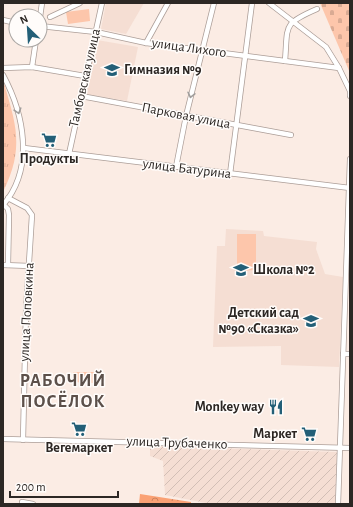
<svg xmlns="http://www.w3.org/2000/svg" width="353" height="507" font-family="'Alegreya Sans',sans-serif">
  <defs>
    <pattern id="industrial-furrows" width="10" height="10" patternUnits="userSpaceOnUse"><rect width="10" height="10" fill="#f5ded3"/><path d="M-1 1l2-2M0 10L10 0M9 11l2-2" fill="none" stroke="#d2beb5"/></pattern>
    <pattern id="forest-crowns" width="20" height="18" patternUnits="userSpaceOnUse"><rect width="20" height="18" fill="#faa174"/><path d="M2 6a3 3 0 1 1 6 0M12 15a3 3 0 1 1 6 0" fill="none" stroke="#cb835f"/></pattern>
    <pattern id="cemetery-stones" width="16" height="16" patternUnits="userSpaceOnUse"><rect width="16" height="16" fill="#fdc6ab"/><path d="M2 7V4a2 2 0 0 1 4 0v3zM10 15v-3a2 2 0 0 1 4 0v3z" fill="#d9aa93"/></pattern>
    <pattern id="park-tufts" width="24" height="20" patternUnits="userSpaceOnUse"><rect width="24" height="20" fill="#fdc6ab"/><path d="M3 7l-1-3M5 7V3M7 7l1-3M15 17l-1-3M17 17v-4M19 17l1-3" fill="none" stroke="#d9aa93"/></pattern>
  </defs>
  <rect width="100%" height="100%" fill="#fbece4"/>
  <g fill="#f5ded3">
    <path d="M 106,3 L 144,3 L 126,34 L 101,29 Z"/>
    <path d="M 97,40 L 138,47 L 127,101 L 85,94 Z"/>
    <path d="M 226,229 L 263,231 L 264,236 L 317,242 L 316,249 L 325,274 L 343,277 L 339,367 L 281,365 L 281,346 L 213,347 L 217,246 L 225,246 Z"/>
  </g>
  <path fill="url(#industrial-furrows)" d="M 150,446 L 337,452 L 335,504 L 211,504 L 165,495 L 163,461 L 150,456 Z"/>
  <path fill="url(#forest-crowns)" d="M 140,494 L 191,502 L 191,504 L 139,504 Z"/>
  <path fill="url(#cemetery-stones)" d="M 320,3 L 350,3 L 350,73 Z"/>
  <path fill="url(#park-tufts)" d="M 3,80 C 16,124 25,148 3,192 Z"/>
  <g fill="#fdc6ab">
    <path d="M 89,9 L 90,21 L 68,24 L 66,12 Z"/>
    <path d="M 237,234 L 256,234 L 256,270 L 237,271 Z"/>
    <path d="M 73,372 L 95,372 L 95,383 L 73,382 Z"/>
  </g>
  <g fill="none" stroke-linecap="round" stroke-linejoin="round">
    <g stroke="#ac9e98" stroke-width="6">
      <g id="minor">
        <path d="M 269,3 L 326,47 L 339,68 L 350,91 L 350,96"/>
        <path d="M 40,17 L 42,3"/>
        <path d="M 50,17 L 80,3"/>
        <path d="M 3,20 L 16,23"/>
        <path d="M 40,26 L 96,32 L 146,43 L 339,68"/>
        <path d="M 146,43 L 168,3"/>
        <path d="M 285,61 C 288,25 282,24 317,9"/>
        <path d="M 32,67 L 36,40"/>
        <path d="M 3,68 L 32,67 L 85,76"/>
        <path d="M 3,75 C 24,114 35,168 3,205"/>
        <path d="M 81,96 L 291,135"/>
        <path d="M 24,148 L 350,188"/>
        <path d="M 69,154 L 102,3"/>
        <path d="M 176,167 L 186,116 L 214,3"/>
        <path d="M 230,174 L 252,3"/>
        <path d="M 8,198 L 27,208 L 32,215 L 26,310 L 23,440"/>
        <path d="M 3,204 L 8,209 L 9,215 L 8,265"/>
        <path d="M 3,265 L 30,266"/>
        <path d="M 343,354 L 350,354"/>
        <path d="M 3,439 L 350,448"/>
        <path d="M 22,504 L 22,502 L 33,504"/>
        <path d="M 338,504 L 350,159"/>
      </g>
    </g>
    <use href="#minor" stroke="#fff" stroke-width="4.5"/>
  </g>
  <defs><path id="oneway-chevron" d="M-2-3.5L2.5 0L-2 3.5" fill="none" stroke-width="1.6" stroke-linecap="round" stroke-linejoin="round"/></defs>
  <g stroke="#a09e9c">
    <use href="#oneway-chevron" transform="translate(191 95) rotate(103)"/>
    <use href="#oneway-chevron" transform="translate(18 111) rotate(73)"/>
  </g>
  <defs>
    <g id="school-bare" transform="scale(1.2)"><path d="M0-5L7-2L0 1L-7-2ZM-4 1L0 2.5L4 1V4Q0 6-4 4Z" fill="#235f77" stroke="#fffcfa" stroke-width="2.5" paint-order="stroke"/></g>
    <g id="supermarket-bare" transform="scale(1.2)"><path d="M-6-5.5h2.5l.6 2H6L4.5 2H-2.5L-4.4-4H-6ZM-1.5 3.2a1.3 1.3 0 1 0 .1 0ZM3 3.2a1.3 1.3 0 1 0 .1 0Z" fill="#235f77" stroke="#fffcfa" stroke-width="2.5" paint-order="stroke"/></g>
    <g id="restaurant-bare" transform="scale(1.2)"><path d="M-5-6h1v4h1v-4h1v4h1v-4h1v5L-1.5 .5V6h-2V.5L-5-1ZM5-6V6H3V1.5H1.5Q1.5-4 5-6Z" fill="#235f77" stroke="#fffcfa" stroke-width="2.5" paint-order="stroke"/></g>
  </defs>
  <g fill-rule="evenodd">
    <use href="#school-bare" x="112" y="70"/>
    <use href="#supermarket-bare" x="49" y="140"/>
    <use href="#school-bare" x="241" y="270"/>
    <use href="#school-bare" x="311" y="321"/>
    <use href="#restaurant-bare" x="276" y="407"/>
    <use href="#supermarket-bare" x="79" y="429"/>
    <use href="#supermarket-bare" x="309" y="434"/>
  </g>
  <g text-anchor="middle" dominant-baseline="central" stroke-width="3" stroke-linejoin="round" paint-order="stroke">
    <g font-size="14" fill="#2c2724" stroke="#fffcfa">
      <text transform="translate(189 48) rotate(8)">улица Лихого</text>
      <text transform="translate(85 78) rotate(-77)">Тамбовская улица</text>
      <text transform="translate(186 116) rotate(11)">Парковая улица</text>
      <text transform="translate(187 169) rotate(7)">улица Батурина</text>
      <text transform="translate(27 312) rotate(-87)">улица Поповкина</text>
      <text transform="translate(177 443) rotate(2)">улица Трубаченко</text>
    </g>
    <g font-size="14" font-weight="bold" fill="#2c2724" stroke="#fffcfa" text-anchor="end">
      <text x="124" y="70" text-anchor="start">Гимназия №9</text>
      <text x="49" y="159" text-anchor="middle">Продукты</text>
      <text x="253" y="270" text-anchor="start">Школа №2</text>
      <text x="299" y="313">Детский сад<tspan x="299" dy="16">№90 «Сказка»</tspan></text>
      <text x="264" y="407">Monkey way</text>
      <text x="297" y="434">Маркет</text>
      <text x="79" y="448" text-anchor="middle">Вегемаркет</text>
    </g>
    <g font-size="18" font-weight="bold" letter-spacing="1" fill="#5c504a" stroke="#fffcfa">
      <text x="63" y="381">РАБОЧИЙ<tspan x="63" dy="21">ПОСЁЛОК</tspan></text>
    </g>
  </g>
  <rect width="353" height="507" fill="none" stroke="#2c2724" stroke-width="8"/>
  <g transform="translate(28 28) rotate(335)"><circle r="19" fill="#fffcfa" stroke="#aba7a4"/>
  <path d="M0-3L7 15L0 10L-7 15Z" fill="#235f77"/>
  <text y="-6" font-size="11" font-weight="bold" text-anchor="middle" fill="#2c2724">N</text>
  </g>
  <path d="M10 491v6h108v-6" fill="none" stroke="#2c2724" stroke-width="2"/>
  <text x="16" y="491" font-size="12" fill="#2c2724" stroke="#fffcfa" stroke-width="3" paint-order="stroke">200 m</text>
</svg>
